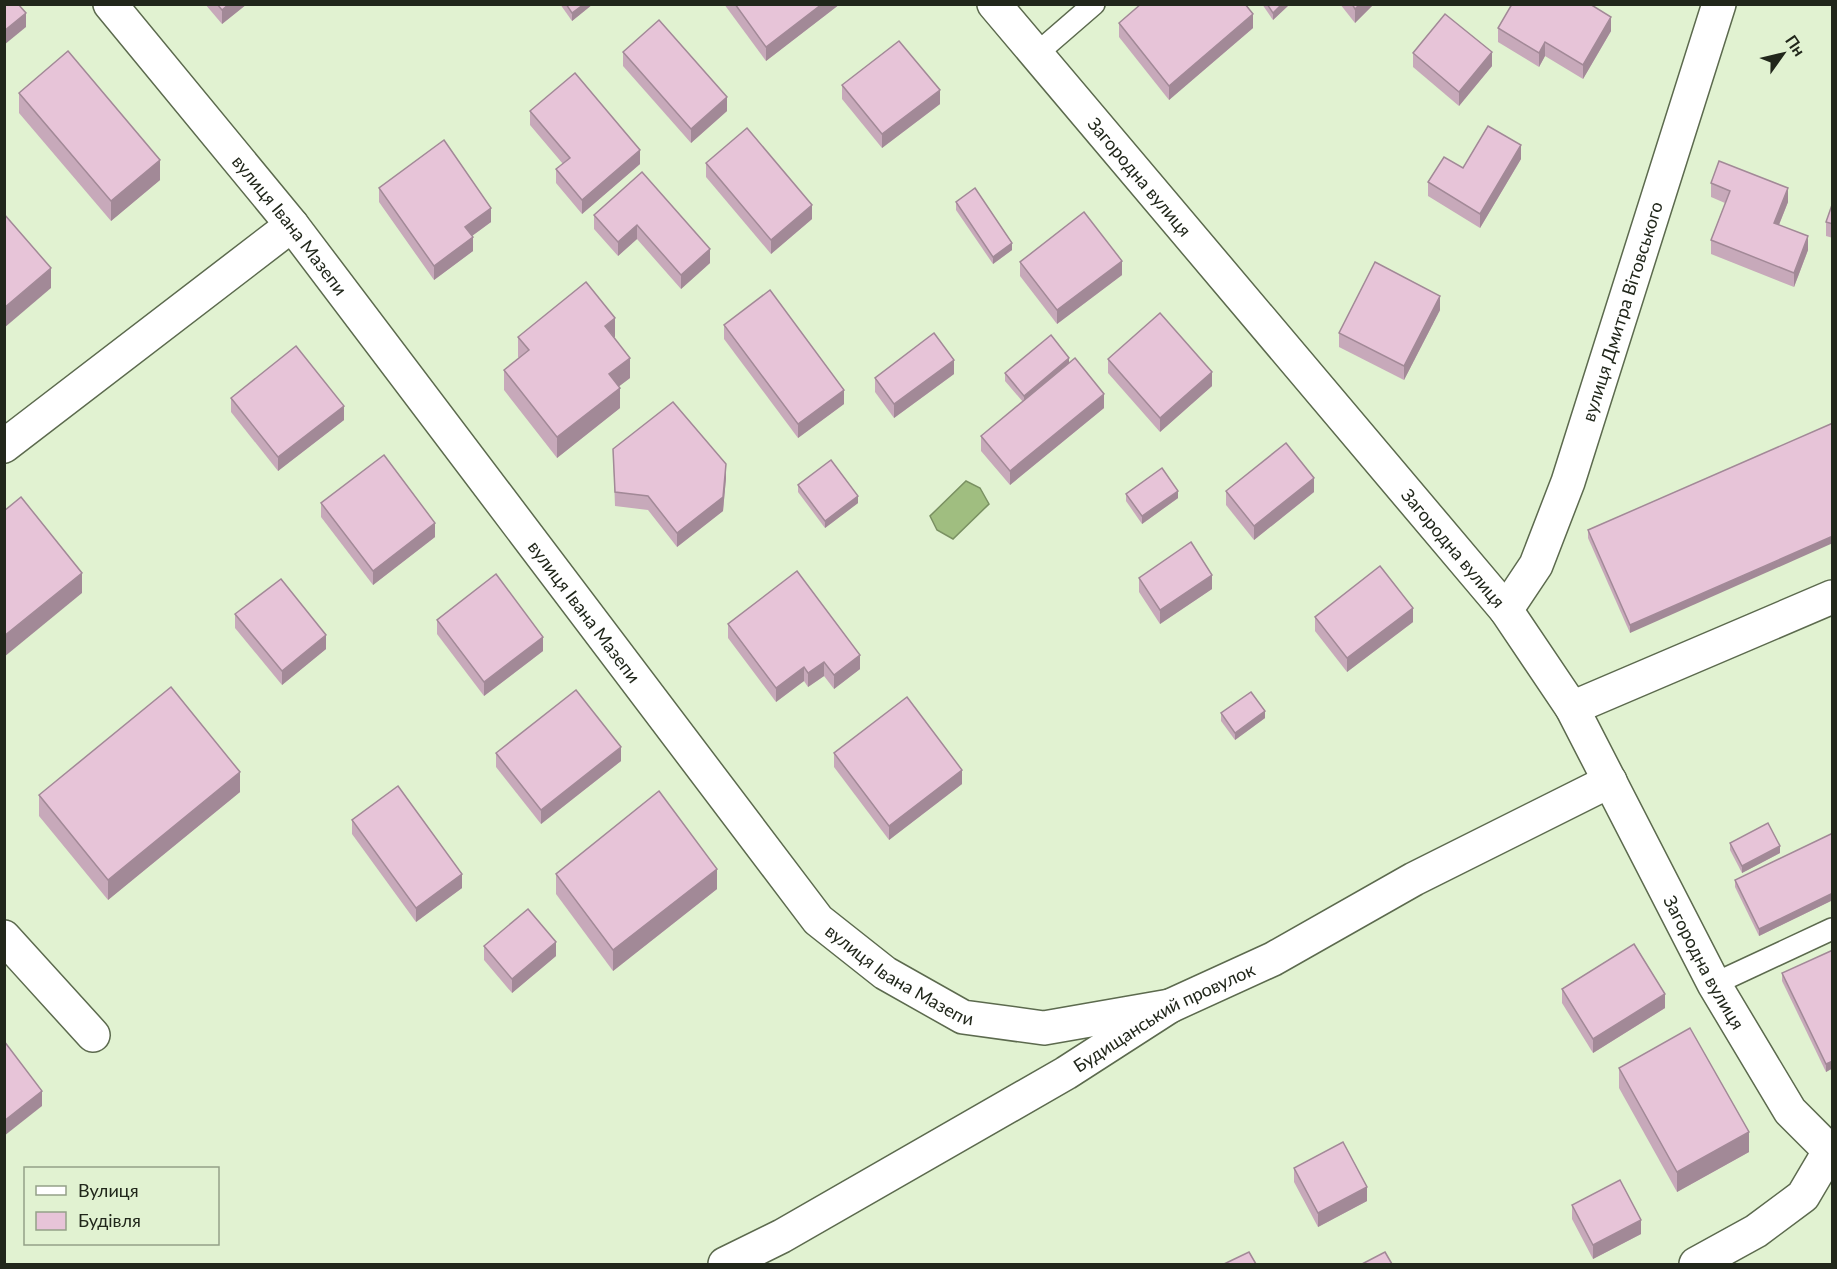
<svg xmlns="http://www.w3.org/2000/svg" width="1837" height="1269" font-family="Lato,sans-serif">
  <rect width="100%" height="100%" fill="#e1f2d1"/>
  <path fill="#a0be80" stroke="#7a9162" stroke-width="1.5" d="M 966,481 L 980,488 L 989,504 L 953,539 L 937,530 L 930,516 Z"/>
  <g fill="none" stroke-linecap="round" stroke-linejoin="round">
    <g stroke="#5c6a4e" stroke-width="24">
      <g id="service">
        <path d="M 1034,56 L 1094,4"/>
        <path d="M 1714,984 L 1832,929"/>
      </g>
    </g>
    <g stroke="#5c6a4e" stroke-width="36">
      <g id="minor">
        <path id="s1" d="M 110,4 L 292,225 L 818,920 L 885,973 L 963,1017 L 1044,1028 L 1170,1006"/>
        <path id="s2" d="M 994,4 L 1506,610 L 1572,708 L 1714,984 L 1790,1111 L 1832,1153"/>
        <path d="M 4,446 L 292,225"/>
        <path id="s3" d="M 1506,610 L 1536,565 L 1568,482 L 1719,4"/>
        <path d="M 1572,708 L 1832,597"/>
        <path d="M 4,937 L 93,1035"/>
        <path id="s4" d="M 725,1264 L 782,1236 L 1066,1073 L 1170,1006 L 1273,959 L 1414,879 L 1610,781"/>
        <path d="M 1696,1264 L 1756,1231 L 1803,1196 L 1829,1152"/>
      </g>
    </g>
    <use href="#service" stroke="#fff" stroke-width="21"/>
    <use href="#minor" stroke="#fff" stroke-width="33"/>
  </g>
  <g fill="#c7a9ba">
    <path d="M 205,4 L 247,4 L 222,24 Z"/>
    <path d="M 560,4 L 593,4 L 572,21 Z"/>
    <path d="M 724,4 L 840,4 L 766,61 Z"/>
    <path d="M 1262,4 L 1290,4 L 1273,20 Z"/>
    <path d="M 1340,4 L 1374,4 L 1355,23 Z"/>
    <path d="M 1119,23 L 1253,28 L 1169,100 L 1119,37 Z"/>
    <path d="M 1498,28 L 1611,31 L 1583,79 L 1545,56 L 1539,67 L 1498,42 Z"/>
    <path d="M 623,52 L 727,111 L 691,143 L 623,66 Z"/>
    <path d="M 1413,53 L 1492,66 L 1459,106 L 1413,67 Z"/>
    <path d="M 842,85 L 940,104 L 882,148 L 842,99 Z"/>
    <path d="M 19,93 L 160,180 L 111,221 L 19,113 Z"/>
    <path d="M 530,111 L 640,164 L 582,214 L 556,183 L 556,169 L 563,164 L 530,125 Z"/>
    <path d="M 1521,159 L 1480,228 L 1428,196 L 1428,182 L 1463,168 Z"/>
    <path d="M 706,163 L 812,219 L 771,254 L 706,177 Z"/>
    <path d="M 642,172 L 710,263 L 681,289 L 637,239 L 618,256 L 594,229 L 594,215 Z"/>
    <path d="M 1711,183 L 1788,202 L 1779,225 L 1808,250 L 1794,287 L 1711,254 L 1711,240 L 1725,203 L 1711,197 Z"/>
    <path d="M 379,188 L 491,222 L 472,236 L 473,251 L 434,280 L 379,202 Z"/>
    <path d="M 956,202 L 1012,250 L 993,264 L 956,210 Z"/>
    <path d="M 1833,202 L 1833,238 L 1826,236 L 1826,222 Z"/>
    <path d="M 1020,262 L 1122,275 L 1057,324 L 1020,276 Z"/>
    <path d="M 1440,310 L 1404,380 L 1339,347 L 1339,333 Z"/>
    <path d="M 724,325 L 844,404 L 798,438 L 724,339 Z"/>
    <path d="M 518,337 L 615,338 L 630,378 L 619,386 L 620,408 L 557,458 L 504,390 L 504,370 L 519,358 L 518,357 Z"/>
    <path d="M 1108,359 L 1212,386 L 1160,432 L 1108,373 Z"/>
    <path d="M 1069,363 L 1104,408 L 1010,485 L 981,451 L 981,436 L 1023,402 L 1005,381 L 1005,373 Z"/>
    <path d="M 954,374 L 894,418 L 875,392 L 875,378 Z"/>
    <path d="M 231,398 L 344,420 L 278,471 L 231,412 Z"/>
    <path d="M 1833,423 L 1630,633 L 1588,538 L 1588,530 Z"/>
    <path d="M 613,449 L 726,478 L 723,511 L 677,547 L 648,510 L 615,506 Z"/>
    <path d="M 798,485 L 858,503 L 825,528 L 798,492 Z"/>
    <path d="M 1226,491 L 1314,492 L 1254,540 L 1226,505 Z"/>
    <path d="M 1126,494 L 1178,498 L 1142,524 L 1126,501 Z"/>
    <path d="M 321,503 L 435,537 L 373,585 L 321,517 Z"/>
    <path d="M 1139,578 L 1212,589 L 1160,624 L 1139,592 Z"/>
    <path d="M 235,614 L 326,649 L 282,685 L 235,628 Z"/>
    <path d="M 1315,617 L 1413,622 L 1347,672 L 1315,631 Z"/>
    <path d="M 437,620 L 543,651 L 484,696 L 437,634 Z"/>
    <path d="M 728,624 L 860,669 L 834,689 L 824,676 L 808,687 L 804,681 L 776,702 L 728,638 Z"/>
    <path d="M 1221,713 L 1265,718 L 1235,740 L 1221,721 Z"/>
    <path d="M 496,753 L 621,761 L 541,824 L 496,767 Z"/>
    <path d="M 834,753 L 962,784 L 889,840 L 834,767 Z"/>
    <path d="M 240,792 L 108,900 L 39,816 L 39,795 Z"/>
    <path d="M 352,820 L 462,888 L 416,922 L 352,834 Z"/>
    <path d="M 1833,833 L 1833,900 L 1759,936 L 1735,887 L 1735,880 Z"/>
    <path d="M 1730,843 L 1780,853 L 1742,873 L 1730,850 Z"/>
    <path d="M 556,874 L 717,889 L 613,971 L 556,894 Z"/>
    <path d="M 484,946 L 556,956 L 512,993 L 484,960 Z"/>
    <path d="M 1833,950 L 1833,1068 L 1826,1072 L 1782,981 L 1782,973 Z"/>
    <path d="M 1562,989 L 1665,1008 L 1593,1053 L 1562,1003 Z"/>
    <path d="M 1619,1068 L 1749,1152 L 1677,1192 L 1619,1088 Z"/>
    <path d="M 1294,1168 L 1367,1201 L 1318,1227 L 1294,1182 Z"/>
    <path d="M 1572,1205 L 1641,1234 L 1593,1259 L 1572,1219 Z"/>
  </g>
  <g fill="#a28997">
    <path d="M 229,4 L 247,4 L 222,24 L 222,10 Z"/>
    <path d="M 584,4 L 593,4 L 572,21 L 572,13 Z"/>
    <path d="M 822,4 L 840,4 L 766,61 L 766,47 Z"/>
    <path d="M 1282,4 L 1290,4 L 1273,20 L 1273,13 Z"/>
    <path d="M 1360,4 L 1374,4 L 1355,23 L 1355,9 Z"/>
    <path d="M 26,13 L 26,27 L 4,45 L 4,31 Z"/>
    <path d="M 1253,14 L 1253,28 L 1169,100 L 1169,86 Z"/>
    <path d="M 1611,17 L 1611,31 L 1583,79 L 1583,65 Z"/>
    <path d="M 1545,42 L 1545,56 L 1539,67 L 1539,53 Z"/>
    <path d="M 1492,52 L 1492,66 L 1459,106 L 1459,92 Z"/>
    <path d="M 940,90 L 940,104 L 882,148 L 882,134 Z"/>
    <path d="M 727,97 L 727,111 L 691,143 L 691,129 Z"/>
    <path d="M 1521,145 L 1521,159 L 1480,228 L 1480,214 Z"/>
    <path d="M 640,150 L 640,164 L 582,214 L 582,200 Z"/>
    <path d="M 160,160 L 160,180 L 111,221 L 111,201 Z"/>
    <path d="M 1788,188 L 1788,202 L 1774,237 L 1774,223 Z"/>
    <path d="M 812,205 L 812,219 L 771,254 L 771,240 Z"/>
    <path d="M 491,208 L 491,222 L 465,241 L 465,227 Z"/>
    <path d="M 637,225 L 637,239 L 618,256 L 618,242 Z"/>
    <path d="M 1808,236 L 1808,250 L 1794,287 L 1794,273 Z"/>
    <path d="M 473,237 L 473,251 L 434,280 L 434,266 Z"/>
    <path d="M 1012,243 L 1012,250 L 993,264 L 993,257 Z"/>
    <path d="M 710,249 L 710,263 L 681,289 L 681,275 Z"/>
    <path d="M 1122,261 L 1122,275 L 1057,324 L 1057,310 Z"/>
    <path d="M 51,268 L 51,288 L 4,328 L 4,308 Z"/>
    <path d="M 1440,296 L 1440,310 L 1404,380 L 1404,366 Z"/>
    <path d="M 615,318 L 615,338 L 605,326 Z"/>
    <path d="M 630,358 L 630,378 L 609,394 L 609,374 Z"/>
    <path d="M 1069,358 L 1069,365 L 1024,403 L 1024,396 Z"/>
    <path d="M 954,360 L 954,374 L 894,418 L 894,404 Z"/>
    <path d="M 1212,372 L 1212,386 L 1160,432 L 1160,418 Z"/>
    <path d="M 620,388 L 620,408 L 557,458 L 557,437 Z"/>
    <path d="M 844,390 L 844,404 L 798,438 L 798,424 Z"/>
    <path d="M 1104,394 L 1104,408 L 1010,485 L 1010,471 Z"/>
    <path d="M 344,406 L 344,420 L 278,471 L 278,457 Z"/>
    <path d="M 726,464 L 726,478 L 723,511 L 677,547 L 677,533 Z"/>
    <path d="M 1314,478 L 1314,492 L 1254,540 L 1254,526 Z"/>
    <path d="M 1178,491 L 1178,498 L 1142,524 L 1142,516 Z"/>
    <path d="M 858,496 L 858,503 L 825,528 L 825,521 Z"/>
    <path d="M 435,523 L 435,537 L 373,585 L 373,571 Z"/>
    <path d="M 1833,536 L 1833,543 L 1630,633 L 1630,625 Z"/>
    <path d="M 82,573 L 82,593 L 4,657 L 4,636 Z"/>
    <path d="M 1212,575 L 1212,589 L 1160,624 L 1160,610 Z"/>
    <path d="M 1413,608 L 1413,622 L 1347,672 L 1347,658 Z"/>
    <path d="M 326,635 L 326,649 L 282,685 L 282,671 Z"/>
    <path d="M 543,637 L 543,651 L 484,696 L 484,682 Z"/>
    <path d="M 860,655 L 860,669 L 834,689 L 834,675 Z"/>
    <path d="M 824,662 L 824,676 L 808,687 L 808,673 Z"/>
    <path d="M 804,667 L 804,681 L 776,702 L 776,688 Z"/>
    <path d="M 1265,711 L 1265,718 L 1235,740 L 1235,733 Z"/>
    <path d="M 621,747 L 621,761 L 541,824 L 541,810 Z"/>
    <path d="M 962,770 L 962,784 L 889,840 L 889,826 Z"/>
    <path d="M 240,772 L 240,792 L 108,900 L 108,880 Z"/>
    <path d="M 1780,846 L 1780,853 L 1742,873 L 1742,866 Z"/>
    <path d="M 717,869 L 717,889 L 613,971 L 613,950 Z"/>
    <path d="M 462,874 L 462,888 L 416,922 L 416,908 Z"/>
    <path d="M 1833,893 L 1833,900 L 1759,936 L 1759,929 Z"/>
    <path d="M 556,942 L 556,956 L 512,993 L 512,979 Z"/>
    <path d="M 1665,994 L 1665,1008 L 1593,1053 L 1593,1039 Z"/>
    <path d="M 1833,1061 L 1833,1068 L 1826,1072 L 1826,1064 Z"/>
    <path d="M 42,1091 L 42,1106 L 4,1136 L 4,1121 Z"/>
    <path d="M 1749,1132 L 1749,1152 L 1677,1192 L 1677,1172 Z"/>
    <path d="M 1367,1187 L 1367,1201 L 1318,1227 L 1318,1213 Z"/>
    <path d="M 1641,1220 L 1641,1234 L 1593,1259 L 1593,1245 Z"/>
  </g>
  <g fill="#e7c4d8" stroke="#a28997" stroke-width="1.5">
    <path d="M 4,4 L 18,4 L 26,13 L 4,31 Z"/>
    <path d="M 217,4 L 229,4 L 222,10 Z"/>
    <path d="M 566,4 L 584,4 L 572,13 Z"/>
    <path d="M 735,4 L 822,4 L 766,47 Z"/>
    <path d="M 1141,4 L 1245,4 L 1253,14 L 1169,86 L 1119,23 Z"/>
    <path d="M 1267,4 L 1282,4 L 1273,13 Z"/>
    <path d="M 1352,4 L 1360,4 L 1355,9 Z"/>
    <path d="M 1512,4 L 1590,4 L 1611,17 L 1583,65 L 1545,42 L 1539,53 L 1498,28 Z"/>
    <path d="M 1445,14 L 1492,52 L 1459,92 L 1413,53 Z"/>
    <path d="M 659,20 L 727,97 L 691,129 L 623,52 Z"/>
    <path d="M 899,41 L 940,90 L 882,134 L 842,85 Z"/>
    <path d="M 68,51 L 160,160 L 111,201 L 19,93 Z"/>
    <path d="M 575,73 L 640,150 L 582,200 L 556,169 L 570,158 L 530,111 Z"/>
    <path d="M 1488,126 L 1521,145 L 1480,214 L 1428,182 L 1444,157 L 1463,168 Z"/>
    <path d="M 747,128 L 812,205 L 771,240 L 706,163 Z"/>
    <path d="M 444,140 L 491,208 L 465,227 L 473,237 L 434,266 L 379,188 Z"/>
    <path d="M 1719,161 L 1788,188 L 1774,223 L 1808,236 L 1794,273 L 1711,240 L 1730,191 L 1711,183 Z"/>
    <path d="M 642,172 L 710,249 L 681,275 L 637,225 L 618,242 L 594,215 Z"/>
    <path d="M 975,188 L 1012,243 L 993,257 L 956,202 Z"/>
    <path d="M 1833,202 L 1833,224 L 1826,222 Z"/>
    <path d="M 1084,212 L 1122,261 L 1057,310 L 1020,262 Z"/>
    <path d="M 4,214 L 51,268 L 4,308 Z"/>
    <path d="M 1375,262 L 1440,296 L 1404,366 L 1339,333 Z"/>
    <path d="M 586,282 L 615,318 L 605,326 L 630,358 L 609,374 L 620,388 L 557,437 L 504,370 L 529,350 L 518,337 Z"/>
    <path d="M 770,290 L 844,390 L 798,424 L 724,325 Z"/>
    <path d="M 1160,313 L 1212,372 L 1160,418 L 1108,359 Z"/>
    <path d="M 934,333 L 954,360 L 894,404 L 875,378 Z"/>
    <path d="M 1051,335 L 1069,358 L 1024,396 L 1005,373 Z"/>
    <path d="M 296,346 L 344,406 L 278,457 L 231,398 Z"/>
    <path d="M 1075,358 L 1104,394 L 1010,471 L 981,436 Z"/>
    <path d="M 673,402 L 726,464 L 723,497 L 677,533 L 648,496 L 615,492 L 613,449 Z"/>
    <path d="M 1833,423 L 1833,536 L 1630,625 L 1588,530 Z"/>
    <path d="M 1286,443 L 1314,478 L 1254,526 L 1226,491 Z"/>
    <path d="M 384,455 L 435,523 L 373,571 L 321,503 Z"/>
    <path d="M 831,460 L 858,496 L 825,521 L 798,485 Z"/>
    <path d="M 1162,468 L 1178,491 L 1142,516 L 1126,494 Z"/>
    <path d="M 21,497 L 82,573 L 4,636 L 4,511 Z"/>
    <path d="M 1191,542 L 1212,575 L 1160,610 L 1139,578 Z"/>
    <path d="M 1380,566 L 1413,608 L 1347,658 L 1315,617 Z"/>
    <path d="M 797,571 L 860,655 L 834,675 L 824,662 L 808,673 L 804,667 L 776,688 L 728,624 Z"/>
    <path d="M 496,574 L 543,637 L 484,682 L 437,620 Z"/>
    <path d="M 281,579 L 326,635 L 282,671 L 235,614 Z"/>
    <path d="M 171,687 L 240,772 L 108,880 L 39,795 Z"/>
    <path d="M 576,690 L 621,747 L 541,810 L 496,753 Z"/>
    <path d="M 1251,692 L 1265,711 L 1235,733 L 1221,713 Z"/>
    <path d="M 907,697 L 962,770 L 889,826 L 834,753 Z"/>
    <path d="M 398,786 L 462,874 L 416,908 L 352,820 Z"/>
    <path d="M 659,791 L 717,869 L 613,950 L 556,874 Z"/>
    <path d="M 1768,823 L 1780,846 L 1742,866 L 1730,843 Z"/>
    <path d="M 1833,833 L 1833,893 L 1759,929 L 1735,880 Z"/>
    <path d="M 528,909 L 556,942 L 512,979 L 484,946 Z"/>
    <path d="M 1634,944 L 1665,994 L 1593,1039 L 1562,989 Z"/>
    <path d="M 1833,950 L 1833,1061 L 1826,1064 L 1782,973 Z"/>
    <path d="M 1690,1028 L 1749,1132 L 1677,1172 L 1619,1068 Z"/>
    <path d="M 4,1041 L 42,1091 L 4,1121 Z"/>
    <path d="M 1343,1142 L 1367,1187 L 1318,1213 L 1294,1168 Z"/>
    <path d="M 1620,1180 L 1641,1220 L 1593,1245 L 1572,1205 Z"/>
    <path d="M 1249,1252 L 1256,1264 L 1224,1264 Z"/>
    <path d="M 1385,1252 L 1392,1264 L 1362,1264 Z"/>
  </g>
  <g text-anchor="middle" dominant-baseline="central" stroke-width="4.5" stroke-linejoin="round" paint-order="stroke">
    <g font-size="18" fill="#21271b" stroke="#e1f2d1">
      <text stroke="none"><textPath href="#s2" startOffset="226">Загородна вулиця</textPath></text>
      <text stroke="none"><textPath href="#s1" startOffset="285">вулиця Івана Мазепи</textPath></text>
      <text stroke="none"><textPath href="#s3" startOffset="322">вулиця Дмитра Вітовського</textPath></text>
      <text stroke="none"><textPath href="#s2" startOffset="712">Загородна вулиця</textPath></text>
      <text stroke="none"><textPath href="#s1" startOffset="771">вулиця Івана Мазепи</textPath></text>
      <text stroke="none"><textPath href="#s2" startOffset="1198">Загородна вулиця</textPath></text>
      <text stroke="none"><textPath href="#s1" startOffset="1257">вулиця Івана Мазепи</textPath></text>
      <text stroke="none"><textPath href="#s4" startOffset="504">Будищанський провулок</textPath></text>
    </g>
  </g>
  <rect width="1837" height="1269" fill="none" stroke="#21271b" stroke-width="12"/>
  <rect x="24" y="1167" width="195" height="78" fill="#e1f2d1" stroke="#94a188" stroke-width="1.5"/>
  <rect x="36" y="1186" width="30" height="9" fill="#ffffff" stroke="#94a188" stroke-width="1.5"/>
  <text x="78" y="1197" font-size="18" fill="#21271b">Вулиця</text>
  <rect x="36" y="1212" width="30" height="18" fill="#e7c4d8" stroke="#94a188" stroke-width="1.5"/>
  <text x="78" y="1227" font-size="18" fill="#21271b">Будівля</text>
  <g transform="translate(1783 54) rotate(56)" stroke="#e1f2d1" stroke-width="4.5" paint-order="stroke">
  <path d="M0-4.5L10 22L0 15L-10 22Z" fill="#21271b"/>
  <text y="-9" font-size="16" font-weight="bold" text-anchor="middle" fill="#21271b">Пн</text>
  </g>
</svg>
